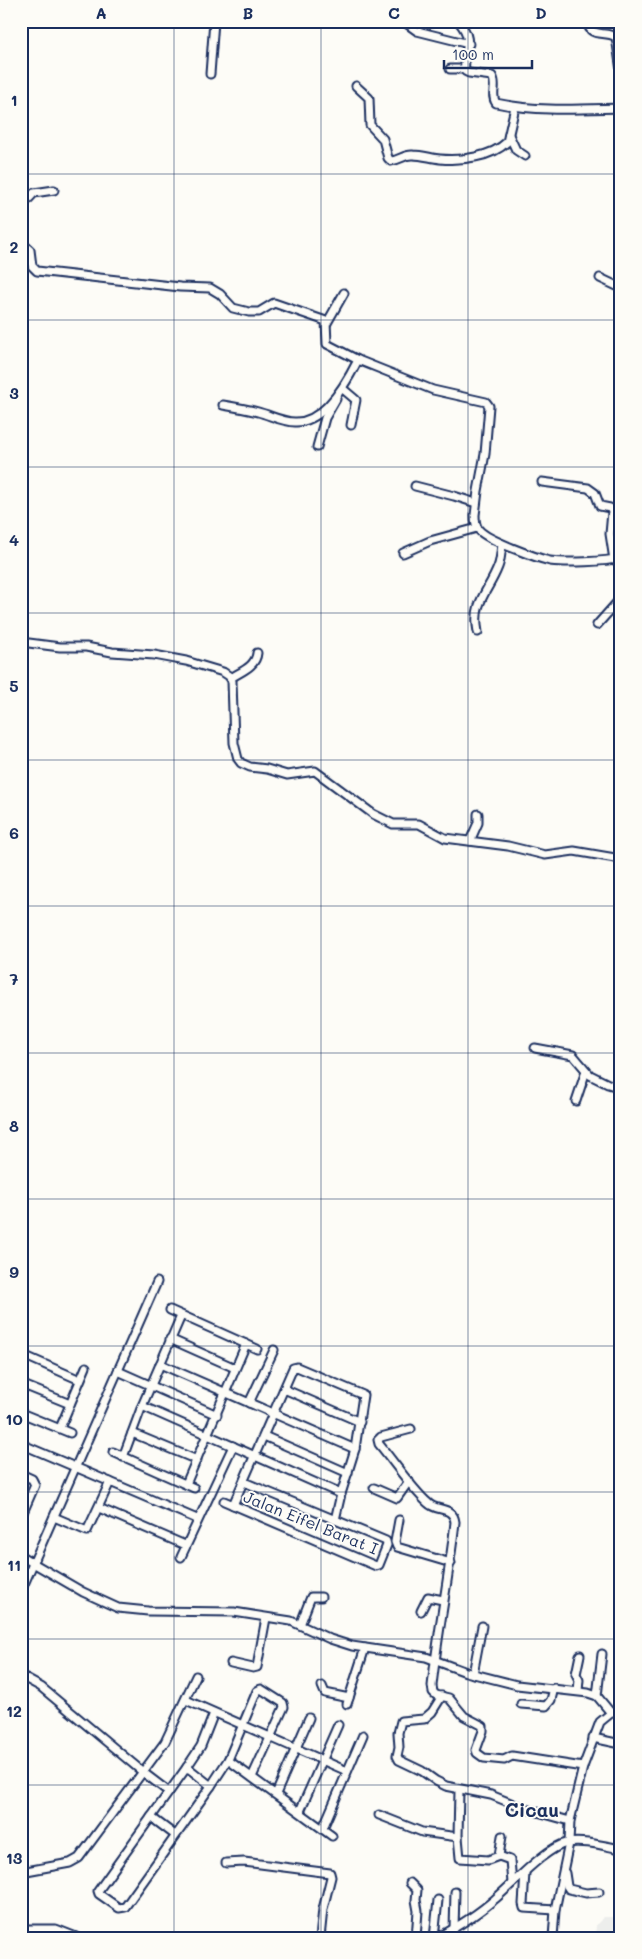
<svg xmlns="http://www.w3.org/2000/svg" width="642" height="1959" font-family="Mali,sans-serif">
  <rect width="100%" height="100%" fill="#fdfcf7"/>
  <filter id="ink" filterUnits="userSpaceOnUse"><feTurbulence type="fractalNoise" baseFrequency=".02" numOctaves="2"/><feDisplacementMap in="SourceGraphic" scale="10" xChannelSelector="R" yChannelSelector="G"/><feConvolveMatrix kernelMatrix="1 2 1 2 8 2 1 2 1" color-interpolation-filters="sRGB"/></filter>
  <g filter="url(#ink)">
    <path fill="#edeeec" d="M 604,1917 L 621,1917 L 621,1938 L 595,1938 L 596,1925 Z"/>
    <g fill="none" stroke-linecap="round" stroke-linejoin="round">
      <g stroke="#1b2f5e" stroke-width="11">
        <g id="minor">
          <path d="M 403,21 L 417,31 L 469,44"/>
          <path d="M 587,21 C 590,39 604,30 616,37 L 621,71"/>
          <path d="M 459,22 C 476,42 462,51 465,71 L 469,73 L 492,76 C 498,85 490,95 496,103 C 536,112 580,109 621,108"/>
          <path d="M 450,69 L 464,69"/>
          <path d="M 210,74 L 214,21"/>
          <path d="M 356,86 L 369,98 L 370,125 L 383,139 L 388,158 L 391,161 C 400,160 405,154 413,155 C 422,155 431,158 440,159 C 461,161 492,157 507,142 L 515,107"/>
          <path d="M 509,135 L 516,150 L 525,156"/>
          <path d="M 21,207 L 34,193 L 54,190"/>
          <path d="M 21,242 L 30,250 L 32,266 L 37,271 L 180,287 L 210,288 L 220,294 L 233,308 L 249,312 L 259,312 L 274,303 L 326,321 L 327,344 L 358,360 L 433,390 L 486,402 L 489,406 L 485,454 L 478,491 L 475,515 C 475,520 475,526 479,530 C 487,540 537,558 550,561 C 567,563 604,562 621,558"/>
          <path d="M 600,278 L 621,288"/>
          <path d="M 327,323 L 344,293"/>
          <path d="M 343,389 L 356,400 L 351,425"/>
          <path d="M 223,405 C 235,407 246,409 258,412 C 270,415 282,422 295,422 C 324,423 347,382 358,360"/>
          <path d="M 317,447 L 325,418 L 336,399"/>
          <path d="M 542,482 L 588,488 L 595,493 L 600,506 L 610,508 L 612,512 L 610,534 L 614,560"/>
          <path d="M 415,486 L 454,496 L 476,503"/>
          <path d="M 403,553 L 430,541 L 477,528"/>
          <path d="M 597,625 L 621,598"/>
          <path d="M 478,632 C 472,602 488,593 498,567 C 501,560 501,551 502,544"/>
          <path d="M 21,642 L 60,647 L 86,647 L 112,652 L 154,655 L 186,661 L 223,672 L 229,676 L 232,681 L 234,743 L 238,759 L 241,763 L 250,767 L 267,769 L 287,775 L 315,771 L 373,814 L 393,824 L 419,824 L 445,838 L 508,846 L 545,855 L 574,851 L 621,859"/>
          <path d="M 231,678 C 242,671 256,666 257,653"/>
          <path d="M 470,841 L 478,823 L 478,814"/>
          <path d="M 535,1048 L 573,1055 L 590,1075 L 608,1084 L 621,1088"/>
          <path d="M 576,1101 L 586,1071"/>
          <path d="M 170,1310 L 257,1349"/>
          <path d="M 170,1339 L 235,1368"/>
          <path d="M 21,1354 L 80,1380"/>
          <path d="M 160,1364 L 355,1449"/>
          <path d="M 118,1371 L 217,1415"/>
          <path d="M 21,1384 L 70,1404"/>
          <path d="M 284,1389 L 360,1422"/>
          <path d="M 249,1403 L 274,1350"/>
          <path d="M 142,1406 L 341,1494"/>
          <path d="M 21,1413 L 70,1433"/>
          <path d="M 60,1428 L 86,1367"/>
          <path d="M 411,1429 L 381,1437 L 378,1440 L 379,1444 C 394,1462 412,1489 428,1503 C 437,1512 453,1506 455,1522 C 449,1577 438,1631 432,1686 L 433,1692 L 436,1695 L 449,1698 L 464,1716 L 483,1726 L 483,1731 L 476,1750 L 477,1753 L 484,1758 L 504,1760 L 512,1756 L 583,1767"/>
          <path d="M 132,1433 L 197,1460"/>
          <path d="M 264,1436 L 348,1473"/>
          <path d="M 21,1444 L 197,1519"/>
          <path d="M 113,1452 L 194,1488"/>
          <path d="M 123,1457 L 142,1406 L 181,1316"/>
          <path d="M 21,1474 L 32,1479 L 35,1485 L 21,1517"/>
          <path d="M 186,1484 L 246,1344"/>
          <path d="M 374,1488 L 397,1498 L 409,1481"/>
          <path d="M 224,1501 L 376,1566 L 379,1565 L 387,1545 L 386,1541 L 244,1482"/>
          <path d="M 233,1505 L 293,1368 L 297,1367 L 363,1395 L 355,1449 L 341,1494 L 335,1520"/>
          <path d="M 99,1508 L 185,1545"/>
          <path d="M 54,1517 L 87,1531 L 110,1482"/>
          <path d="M 399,1520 L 395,1542 L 397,1547 L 451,1563"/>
          <path d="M 21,1556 L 83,1592 L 118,1608 L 148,1611 L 234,1612 L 291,1621 L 330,1639 L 352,1646 L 426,1657 L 466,1672 L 517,1685 L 588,1693 L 597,1696 L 611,1713"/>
          <path d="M 181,1557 L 233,1446"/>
          <path d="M 21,1591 L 157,1282"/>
          <path d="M 421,1611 L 428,1597 L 443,1600"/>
          <path d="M 300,1625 L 311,1597 L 321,1597"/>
          <path d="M 231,1663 L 253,1668 L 257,1667 L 266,1618"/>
          <path d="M 473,1674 L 482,1626"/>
          <path d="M 21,1676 L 41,1687 L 144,1773 L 169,1792"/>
          <path d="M 322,1686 L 325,1693 L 349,1698"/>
          <path d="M 578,1691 L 579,1680 L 576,1674 L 580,1655"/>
          <path d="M 442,1696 L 432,1712 L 424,1719 L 401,1721 L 398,1733 L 399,1747 L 397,1756 L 399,1760 L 422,1771 L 436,1781 L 446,1786 L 491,1795 L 523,1808 L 570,1821"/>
          <path d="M 597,1696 L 602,1654"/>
          <path d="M 186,1700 L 347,1771"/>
          <path d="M 347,1704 L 365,1648"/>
          <path d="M 521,1704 L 546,1706 L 551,1700 L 554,1688"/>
          <path d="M 214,1713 L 201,1746 L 187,1767 L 98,1891 L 99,1894 L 119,1908 L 125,1907 L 211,1786 L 228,1760 L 257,1691 L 261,1689 L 283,1703 L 284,1707 L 252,1777"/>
          <path d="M 593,1738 L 621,1744"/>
          <path d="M 228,1760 L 332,1836"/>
          <path d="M 187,1767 L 211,1786"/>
          <path d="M 276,1794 L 309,1718"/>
          <path d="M 300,1811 L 338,1725"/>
          <path d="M 379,1815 L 422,1832 L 458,1837 L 460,1858 L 488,1860 L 499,1856"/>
          <path d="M 151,1817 L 175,1835"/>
          <path d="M 323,1828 L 363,1735"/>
          <path d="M 502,1836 L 499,1856 L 510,1860 L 512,1883"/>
          <path d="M 458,1837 L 459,1790"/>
          <path d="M 226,1863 L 244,1862 L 330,1873 L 331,1877 L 323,1909 L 320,1938"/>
          <path d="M 21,1872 L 70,1863 L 79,1858 L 165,1742 L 196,1676"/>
          <path d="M 525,1873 L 523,1904 L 524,1908 L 555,1910"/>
          <path d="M 565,1873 L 567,1886 L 569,1889 L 586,1893 L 599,1892"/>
          <path d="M 410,1883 L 417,1890 L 416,1900 L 418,1911 L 416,1938"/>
          <path d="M 21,1929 L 56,1929 L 79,1938"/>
          <path d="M 454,1929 L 455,1892"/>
          <path d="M 434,1938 L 438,1900"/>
          <path d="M 437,1938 C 457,1927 478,1914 495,1899 C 512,1885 546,1847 567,1843 C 584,1840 604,1846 621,1849"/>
          <path d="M 553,1938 L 555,1910 L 569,1843 L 570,1821 L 583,1767 L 600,1722 L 611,1713 L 621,1711"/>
        </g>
      </g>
      <use href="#minor" stroke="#fdfcf7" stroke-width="7"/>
    </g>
  </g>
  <path fill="none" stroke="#1b2f5e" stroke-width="1" stroke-opacity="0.55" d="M 174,21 L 174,1938M 321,21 L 321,1938M 468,21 L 468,1938M 21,174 L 621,174M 21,320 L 621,320M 21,467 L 621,467M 21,613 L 621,613M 21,760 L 621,760M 21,906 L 621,906M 21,1053 L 621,1053M 21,1199 L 621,1199M 21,1346 L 621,1346M 21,1492 L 621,1492M 21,1639 L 621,1639M 21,1785 L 621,1785"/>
  <g text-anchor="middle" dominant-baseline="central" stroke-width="4" stroke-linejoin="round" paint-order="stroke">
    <g font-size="16" fill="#1b2f5e" stroke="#fdfcf7">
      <text transform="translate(311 1522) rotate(22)">Jalan Eifel Barat I</text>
    </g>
    <g font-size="19" font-weight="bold" fill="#1b2f5e" stroke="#fdfcf7">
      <text x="532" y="1809">Cicau</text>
    </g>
  </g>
  <rect width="642" height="1959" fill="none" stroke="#fdfcf7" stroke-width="55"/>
  <path d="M444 60v8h88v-8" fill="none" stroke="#1b2f5e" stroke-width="2.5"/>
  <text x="452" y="60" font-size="15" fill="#1b2f5e" stroke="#fdfcf7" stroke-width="4" paint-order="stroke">100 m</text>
  <rect x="28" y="28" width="586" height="1904" fill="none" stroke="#1b2f5e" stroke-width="2"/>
  <g font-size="16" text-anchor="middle" font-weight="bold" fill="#1b2f5e">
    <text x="101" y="19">A</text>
    <text x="248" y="19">B</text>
    <text x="394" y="19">C</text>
    <text x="541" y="19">D</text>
    <text x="14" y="106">1</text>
    <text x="14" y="253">2</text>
    <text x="14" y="399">3</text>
    <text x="14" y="546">4</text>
    <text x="14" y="692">5</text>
    <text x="14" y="839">6</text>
    <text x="14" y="985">7</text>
    <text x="14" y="1132">8</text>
    <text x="14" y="1278">9</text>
    <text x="14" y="1425">10</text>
    <text x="14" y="1571">11</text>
    <text x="14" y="1717">12</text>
    <text x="14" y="1864">13</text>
  </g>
</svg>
